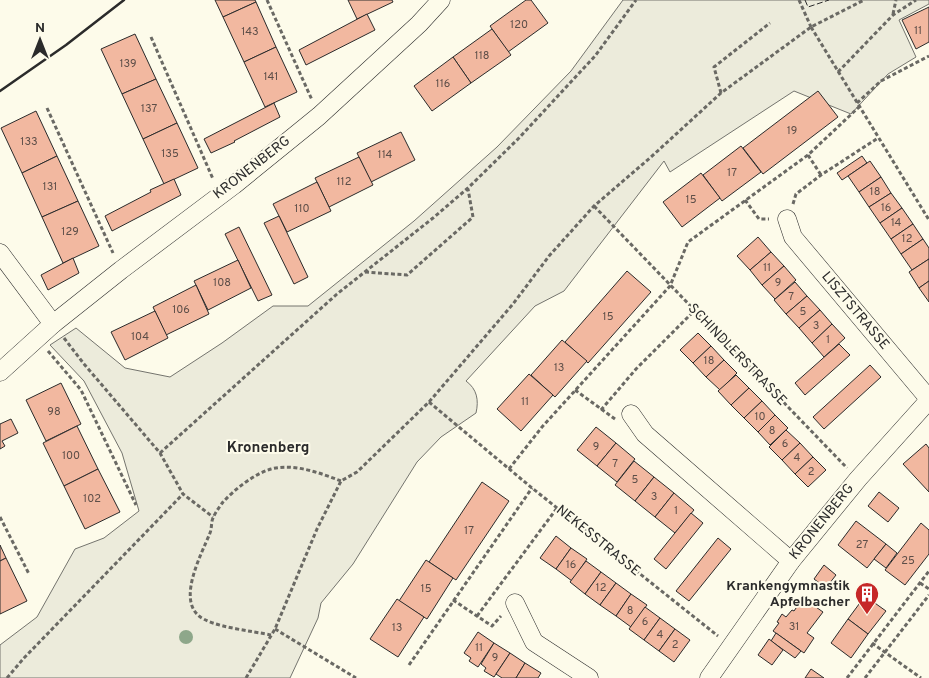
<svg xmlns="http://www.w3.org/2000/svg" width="929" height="678" font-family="Overpass,sans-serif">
  <rect width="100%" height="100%" fill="#fdfbea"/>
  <path fill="#ecebdb" stroke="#74746e" d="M 623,0 L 929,0 L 929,4 L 899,20 L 916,57 L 888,74 L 851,114 L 794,91 L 670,172 L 664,161 L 564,291 L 535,306 L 466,381 C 477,389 479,400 476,413 L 441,437 L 417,462 L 353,564 L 321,603 L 318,618 L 290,678 L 0,678 L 0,645 L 37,617 L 75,549 L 104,538 L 139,511 L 122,453 L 84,381 L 50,345 L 76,328 L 125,368 L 170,377 L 222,343 L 273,306 L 308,306 L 414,221 L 497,147 L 571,71 Z"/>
  <g fill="#f2b8a0" stroke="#2b2b2b">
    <path d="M 215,0 L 255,0 L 256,2 L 223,17 Z"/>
    <path d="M 348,0 L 392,0 L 393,2 L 357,19 Z"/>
    <path d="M 526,0 L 531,0 L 548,23 L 508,52 L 490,26 Z"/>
    <path d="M 256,2 L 276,47 L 244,62 L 223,17 Z"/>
    <path d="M 929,7 L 929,42 L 916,49 L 902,20 Z"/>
    <path d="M 367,14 L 375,30 L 306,65 L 299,50 Z"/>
    <path d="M 492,29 L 511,55 L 471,83 L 453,57 Z"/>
    <path d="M 135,34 L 156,79 L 122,94 L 101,49 Z"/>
    <path d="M 276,47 L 297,92 L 265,107 L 244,62 Z"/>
    <path d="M 453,57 L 471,83 L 432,111 L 414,86 Z"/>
    <path d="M 156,79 L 177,123 L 143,139 L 122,94 Z"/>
    <path d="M 818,91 L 838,117 L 763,174 L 743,148 Z"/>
    <path d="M 274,103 L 280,117 L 234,141 L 235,142 L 211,153 L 204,139 Z"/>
    <path d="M 36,111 L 57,156 L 22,173 L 1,128 Z"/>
    <path d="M 177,123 L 198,168 L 164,184 L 143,139 Z"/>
    <path d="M 401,132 L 415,160 L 371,182 L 357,153 Z"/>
    <path d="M 741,146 L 761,172 L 722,201 L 703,175 Z"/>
    <path d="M 57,156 L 78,201 L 42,217 L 22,173 Z"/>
    <path d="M 862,156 L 867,163 L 842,180 L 837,173 Z"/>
    <path d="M 359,157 L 373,185 L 329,207 L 315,178 Z"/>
    <path d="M 870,161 L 881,177 L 859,192 L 848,176 Z"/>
    <path d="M 701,173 L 720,198 L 682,227 L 663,202 Z"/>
    <path d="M 881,177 L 891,193 L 869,207 L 859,192 Z"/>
    <path d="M 174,179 L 181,195 L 112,231 L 105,216 L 151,192 L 150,190 Z"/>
    <path d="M 317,182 L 331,211 L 287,232 L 273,204 Z"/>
    <path d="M 891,193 L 902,208 L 880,223 L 869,207 Z"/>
    <path d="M 78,201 L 99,246 L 63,263 L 42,217 Z"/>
    <path d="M 902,208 L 913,224 L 891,239 L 880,223 Z"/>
    <path d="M 279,216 L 308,277 L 294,284 L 264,223 Z"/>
    <path d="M 913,224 L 923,239 L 901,254 L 891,239 Z"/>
    <path d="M 239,227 L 272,295 L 258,301 L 225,234 Z"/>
    <path d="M 758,237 L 771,252 L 750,270 L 737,256 Z"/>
    <path d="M 923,239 L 929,248 L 929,259 L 912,270 L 901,254 Z"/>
    <path d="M 771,252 L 784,266 L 762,285 L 750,270 Z"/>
    <path d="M 73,258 L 79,273 L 48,290 L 41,275 Z"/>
    <path d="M 929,259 L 929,281 L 919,288 L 909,272 Z"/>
    <path d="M 238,260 L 251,288 L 208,310 L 194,281 Z"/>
    <path d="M 784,266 L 796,280 L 775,299 L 762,285 Z"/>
    <path d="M 627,271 L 651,292 L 588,363 L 565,342 Z"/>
    <path d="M 929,281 L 929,302 L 919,288 Z"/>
    <path d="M 795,282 L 807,296 L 786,314 L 774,300 Z"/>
    <path d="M 196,285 L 209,314 L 166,335 L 153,307 Z"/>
    <path d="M 807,296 L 820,310 L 799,328 L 786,314 Z"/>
    <path d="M 820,310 L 832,324 L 812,343 L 799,328 Z"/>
    <path d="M 155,311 L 168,338 L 125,360 L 111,332 Z"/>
    <path d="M 832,324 L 845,338 L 824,357 L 812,343 Z"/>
    <path d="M 698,333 L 711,346 L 693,363 L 680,350 Z"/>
    <path d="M 562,340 L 587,361 L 555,397 L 531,375 Z"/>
    <path d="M 839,344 L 850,355 L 805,395 L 795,383 Z"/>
    <path d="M 711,346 L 724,360 L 706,377 L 693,363 Z"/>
    <path d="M 724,360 L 737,373 L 720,390 L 706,377 Z"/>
    <path d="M 870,365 L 881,377 L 824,429 L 813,417 Z"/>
    <path d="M 529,374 L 553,395 L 521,431 L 497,409 Z"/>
    <path d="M 736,375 L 749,388 L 731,405 L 718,391 Z"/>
    <path d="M 61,383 L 81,424 L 46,441 L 26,400 Z"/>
    <path d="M 749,388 L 762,401 L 744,418 L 731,405 Z"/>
    <path d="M 762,401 L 775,415 L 758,432 L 744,418 Z"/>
    <path d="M 775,415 L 788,428 L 770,445 L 758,432 Z"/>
    <path d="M 11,419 L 18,433 L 2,441 L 5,446 L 0,449 L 0,424 Z"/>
    <path d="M 77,426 L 98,469 L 64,486 L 43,443 Z"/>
    <path d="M 596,427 L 616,443 L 597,466 L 577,450 Z"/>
    <path d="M 786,430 L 800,443 L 782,460 L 769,447 Z"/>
    <path d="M 616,443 L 635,459 L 617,482 L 597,466 Z"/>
    <path d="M 800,443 L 813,457 L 795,474 L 782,460 Z"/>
    <path d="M 926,444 L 929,448 L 929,492 L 903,464 Z"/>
    <path d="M 813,457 L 826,470 L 808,487 L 795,474 Z"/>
    <path d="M 634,461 L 654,477 L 635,501 L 615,485 Z"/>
    <path d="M 98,469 L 120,512 L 85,529 L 64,486 Z"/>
    <path d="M 654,477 L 674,493 L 655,517 L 635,501 Z"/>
    <path d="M 482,482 L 509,501 L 456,580 L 429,562 Z"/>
    <path d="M 879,492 L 899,508 L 888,522 L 868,506 Z"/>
    <path d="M 674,493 L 694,510 L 675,533 L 655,517 Z"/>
    <path d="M 691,513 L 703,523 L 666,569 L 654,559 Z"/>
    <path d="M 856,521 L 886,544 L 867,568 L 838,545 Z"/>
    <path d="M 921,523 L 929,530 L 929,554 L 905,585 L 885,570 Z"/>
    <path d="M 556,536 L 571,548 L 556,569 L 540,558 Z"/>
    <path d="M 718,538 L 731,549 L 689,601 L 676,591 Z"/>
    <path d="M 886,544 L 897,553 L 886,568 L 874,559 Z"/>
    <path d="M 0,545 L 6,558 L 0,561 Z"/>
    <path d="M 571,548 L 587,559 L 572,581 L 556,569 Z"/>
    <path d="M 6,558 L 27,601 L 0,614 L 0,561 Z"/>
    <path d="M 426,560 L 453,578 L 427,619 L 399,601 Z"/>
    <path d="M 586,561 L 601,572 L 585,594 L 570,582 Z"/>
    <path d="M 824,565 L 836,575 L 826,588 L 814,579 Z"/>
    <path d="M 601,572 L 616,583 L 600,605 L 585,594 Z"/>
    <path d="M 616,583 L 631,594 L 616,616 L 600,605 Z"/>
    <path d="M 631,594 L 647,605 L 631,627 L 616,616 Z"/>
    <path d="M 865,596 L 886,611 L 868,634 L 848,619 Z"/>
    <path d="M 803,598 L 823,612 L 807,633 L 814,638 L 804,653 L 773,631 L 779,623 L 777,622 L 782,614 L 786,617 L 792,610 L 794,611 Z"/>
    <path d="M 397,599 L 424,617 L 398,657 L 370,639 Z"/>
    <path d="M 645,607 L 660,618 L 644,640 L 629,629 Z"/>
    <path d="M 660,618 L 675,629 L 659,651 L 644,640 Z"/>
    <path d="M 848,619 L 868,634 L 851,658 L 831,643 Z"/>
    <path d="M 675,629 L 690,640 L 674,662 L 659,651 Z"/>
    <path d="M 478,632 L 494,643 L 478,667 L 469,661 L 471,658 L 464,653 Z"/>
    <path d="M 776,633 L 801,651 L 795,658 L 771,641 Z"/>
    <path d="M 769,639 L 783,650 L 772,665 L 758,655 Z"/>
    <path d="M 494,643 L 510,653 L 494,677 L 484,671 L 486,668 L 481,664 Z"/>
    <path d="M 510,653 L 525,663 L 516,678 L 502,678 L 496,674 Z"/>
    <path d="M 525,663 L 541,673 L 538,678 L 516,678 Z"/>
    <path d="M 811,669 L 824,678 L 805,678 Z"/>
  </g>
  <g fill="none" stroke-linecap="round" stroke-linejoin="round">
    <g stroke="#2b2b2b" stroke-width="19">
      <g id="minor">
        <path d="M 787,219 L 793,237 L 929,399"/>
        <path d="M 0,253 L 53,324"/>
        <path d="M 0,372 L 53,324 L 121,270 L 234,185 L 319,116 L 419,24 L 441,0"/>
        <path d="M 631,414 L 645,434 L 791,561"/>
        <path d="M 515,603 L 534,642 L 589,678"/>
        <path d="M 709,678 L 791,561 L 858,479 L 929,400"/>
      </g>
    </g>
    <g stroke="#6a6964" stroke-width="3" stroke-dasharray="4 2.5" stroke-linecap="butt">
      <path d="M 267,0 L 312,100"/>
      <path d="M 799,0 L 811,27"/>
      <path d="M 893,14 L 896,0"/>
      <path d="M 811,27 L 929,220"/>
      <path d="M 151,37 L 213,179"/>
      <path d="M 838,72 L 893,15 L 916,0"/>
      <path d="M 721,93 L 714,67 L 770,23"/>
      <path d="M 857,103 L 881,81 L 929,56"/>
      <path d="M 47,108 L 113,253"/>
      <path d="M 808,155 L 821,175"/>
      <path d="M 745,200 L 759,219 L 769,219"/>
      <path d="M 793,204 L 796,194 L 821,175 L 878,138"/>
      <path d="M 594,206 L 847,468"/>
      <path d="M 365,272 L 407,275 L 473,217 L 468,189"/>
      <path d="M 64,338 L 84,364 L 160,453 L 183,494 L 213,517"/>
      <path d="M 48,351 L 81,390 L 136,505"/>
      <path d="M 575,390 L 615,419"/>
      <path d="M 429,402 L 532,488 L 718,636"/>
      <path d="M 601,410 L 636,369 L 694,311"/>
      <path d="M 160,453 L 337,294 L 433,218 L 468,188 L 518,139 L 595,56 L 636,0"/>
      <path d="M 509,469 L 542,427 L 670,286 L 688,242 L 808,155 L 859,107"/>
      <path d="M 0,517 L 29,574"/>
      <path d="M 920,583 L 929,589"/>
      <path d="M 453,600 L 492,626 L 501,616"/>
      <path d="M 477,616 L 557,508"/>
      <path d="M 275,629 L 356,678"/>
      <path d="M 271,635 C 253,631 210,627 198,615 C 178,597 202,553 210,533 C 212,528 211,522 213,518 C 215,513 220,506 223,502 C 235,489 254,474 271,469 C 294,463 320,473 341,481"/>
      <path d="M 872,643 L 921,678"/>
      <path d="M 409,665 L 532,488"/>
      <path d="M 7,678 L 24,658 L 183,494"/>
      <path d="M 246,678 L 275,629 L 317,529 L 341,481 L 357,472 L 429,402 L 513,304 L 549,256 L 594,206 L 651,157 L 721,93 L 811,27 L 864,0"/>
      <path d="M 847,678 L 929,571"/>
      <path d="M 865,678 L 929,595"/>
    </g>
    <use href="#minor" stroke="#fdfbea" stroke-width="18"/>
    <path stroke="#2b2b2b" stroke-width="1" stroke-dasharray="6 2.5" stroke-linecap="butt" d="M 805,0 L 808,7 L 829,0"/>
    <path stroke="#2b2b2b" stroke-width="2.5" d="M 0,91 L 66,45 L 124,0"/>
  </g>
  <circle fill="#8ea78a" cx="186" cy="637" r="7"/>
  <defs>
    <g id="building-pin" transform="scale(1.25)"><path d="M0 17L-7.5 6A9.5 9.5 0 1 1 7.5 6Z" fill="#c62828" stroke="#fdfbea"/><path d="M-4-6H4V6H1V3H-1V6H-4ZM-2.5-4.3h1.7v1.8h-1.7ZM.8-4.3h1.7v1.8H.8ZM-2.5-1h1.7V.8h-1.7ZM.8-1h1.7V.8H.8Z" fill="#fff"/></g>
  </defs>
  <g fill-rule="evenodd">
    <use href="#building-pin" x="867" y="594"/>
  </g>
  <g text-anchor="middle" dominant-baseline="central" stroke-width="4" stroke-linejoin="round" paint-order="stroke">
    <g font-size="11" fill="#5d4e48">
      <text x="519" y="25">120</text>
      <text x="918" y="31">11</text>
      <text x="250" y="32">143</text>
      <text x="482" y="56">118</text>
      <text x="128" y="64">139</text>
      <text x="271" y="77">141</text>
      <text x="443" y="84">116</text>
      <text x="149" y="109">137</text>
      <text x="792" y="131">19</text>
      <text x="29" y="142">133</text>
      <text x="170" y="154">135</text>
      <text x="385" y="155">114</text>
      <text x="732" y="173">17</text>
      <text x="344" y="182">112</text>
      <text x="50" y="187">131</text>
      <text x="875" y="192">18</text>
      <text x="691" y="200">15</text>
      <text x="886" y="208">16</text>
      <text x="302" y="209">110</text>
      <text x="896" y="223">14</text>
      <text x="70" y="232">129</text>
      <text x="907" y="239">12</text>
      <text x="767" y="268">11</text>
      <text x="222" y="283">108</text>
      <text x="778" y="283">9</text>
      <text x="791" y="297">7</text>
      <text x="181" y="310">106</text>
      <text x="803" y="312">5</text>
      <text x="608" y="317">15</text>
      <text x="816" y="326">3</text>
      <text x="140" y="337">104</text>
      <text x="828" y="340">1</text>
      <text x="709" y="361">18</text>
      <text x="559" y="368">13</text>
      <text x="525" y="402">11</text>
      <text x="54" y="412">98</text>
      <text x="760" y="417">10</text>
      <text x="772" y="431">8</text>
      <text x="785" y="444">6</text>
      <text x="596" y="447">9</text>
      <text x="71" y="456">100</text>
      <text x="797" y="458">4</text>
      <text x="615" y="464">7</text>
      <text x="811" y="472">2</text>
      <text x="635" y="480">5</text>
      <text x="654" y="497">3</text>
      <text x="92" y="499">102</text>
      <text x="676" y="511">1</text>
      <text x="469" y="531">17</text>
      <text x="862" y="545">27</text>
      <text x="908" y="561">25</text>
      <text x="571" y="565">16</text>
      <text x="601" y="588">12</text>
      <text x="426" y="589">15</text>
      <text x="630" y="611">8</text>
      <text x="645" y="622">6</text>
      <text x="794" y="627">31</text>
      <text x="397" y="628">13</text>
      <text x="660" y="635">4</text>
      <text x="675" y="645">2</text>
      <text x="479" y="648">11</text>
      <text x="495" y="658">9</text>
    </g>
    <g font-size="14" fill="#2b2b2b" stroke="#fdfbea">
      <text transform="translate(252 168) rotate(-38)">KRONENBERG</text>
      <text transform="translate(855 311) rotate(50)">LISZTSTRASSE</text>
      <text transform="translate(737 355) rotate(46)">SCHINDLERSTRASSE</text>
      <text transform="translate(822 522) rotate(-51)">KRONENBERG</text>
      <text transform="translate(598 541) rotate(39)">NEKESSTRASSE</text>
    </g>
    <g font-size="14" font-weight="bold" fill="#2b2b2b" stroke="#fdfbea" text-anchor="end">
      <text x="850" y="586">Krankengymnastik<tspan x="850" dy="16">Apfelbacher</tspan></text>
    </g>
    <g font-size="15" font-weight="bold" fill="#2b2b2b" stroke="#fdfbea">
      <text x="268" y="448">Kronenberg</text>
    </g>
  </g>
  <g transform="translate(40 40)" stroke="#fdfbea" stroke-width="4" paint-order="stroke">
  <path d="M0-4L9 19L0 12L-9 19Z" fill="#2b2b2b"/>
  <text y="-8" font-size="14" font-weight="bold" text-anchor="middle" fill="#2b2b2b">N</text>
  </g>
</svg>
